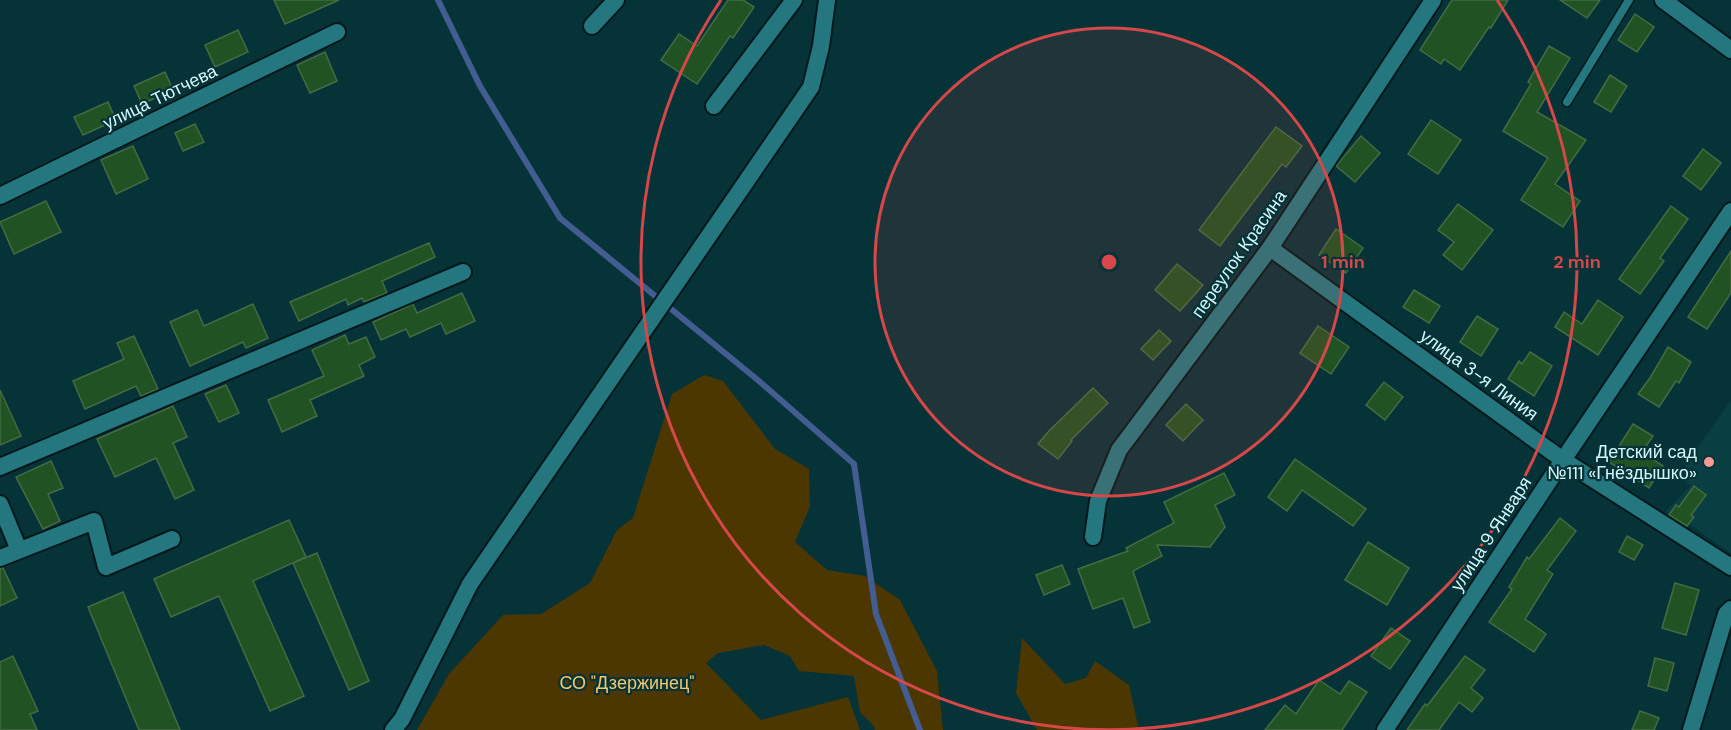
<svg xmlns="http://www.w3.org/2000/svg" width="1731" height="730" font-family="'DM Sans',sans-serif">
  <rect width="100%" height="100%" fill="#063337"/>
  <path fill="#093e43" d="M 1731,400 L 1731,553 L 1689,524 L 1685,529 L 1667,517 L 1666,511 L 1691,486 L 1677,477 Z"/>
  <g fill="#4d3700">
    <path d="M 704,375 L 723,381 L 775,449 L 809,469 L 810,506 L 795,542 L 827,570 L 865,576 L 900,600 L 937,671 L 943,730 L 875,730 L 873,725 L 860,712 L 854,676 L 799,671 L 790,656 L 764,645 L 718,653 L 706,663 L 761,720 L 848,697 L 860,730 L 417,730 L 449,674 L 503,615 L 541,614 L 590,583 L 617,530 L 633,518 L 672,394 Z"/>
    <path d="M 1022,638 L 1065,684 L 1086,678 L 1095,661 L 1129,685 L 1139,730 L 1037,730 L 1016,693 Z"/>
  </g>
  <g fill="none" stroke-linecap="round" stroke-linejoin="round">
    <path stroke="#435d93" stroke-width="6" d="M 438,0 L 480,86 L 560,218 L 759,381 L 854,464 L 876,614 L 920,730"/>
  </g>
  <g fill="#215223" stroke="#446b43" stroke-width="1.5">
    <path d="M 274,0 L 339,0 L 285,24 Z"/>
    <path d="M 728,0 L 743,0 L 754,7 L 733,38 L 730,36 L 697,84 L 661,60 L 679,34 L 697,46 Z"/>
    <path d="M 1452,0 L 1508,0 L 1491,28 L 1489,27 L 1460,70 L 1444,59 L 1441,64 L 1420,50 Z"/>
    <path d="M 1560,0 L 1600,0 L 1587,18 Z"/>
    <path d="M 1635,14 L 1654,27 L 1637,52 L 1618,40 Z"/>
    <path d="M 238,30 L 248,52 L 215,67 L 205,45 Z"/>
    <path d="M 1549,46 L 1570,58 L 1537,112 L 1586,140 L 1555,184 L 1580,201 L 1563,227 L 1521,200 L 1548,158 L 1503,131 L 1531,84 L 1528,82 Z"/>
    <path d="M 325,52 L 337,81 L 310,93 L 297,65 Z"/>
    <path d="M 165,72 L 173,90 L 142,104 L 134,86 Z"/>
    <path d="M 1610,75 L 1627,86 L 1611,112 L 1594,102 Z"/>
    <path d="M 108,102 L 116,120 L 83,135 L 74,117 Z"/>
    <path d="M 1431,120 L 1461,140 L 1438,174 L 1408,154 Z"/>
    <path d="M 195,124 L 204,142 L 183,151 L 175,133 Z"/>
    <path d="M 1276,127 L 1302,146 L 1286,167 L 1282,164 L 1220,246 L 1199,230 Z"/>
    <path d="M 1361,136 L 1380,153 L 1355,182 L 1336,166 Z"/>
    <path d="M 133,146 L 148,179 L 116,194 L 101,160 Z"/>
    <path d="M 1703,149 L 1721,163 L 1701,190 L 1683,176 Z"/>
    <path d="M 46,201 L 61,232 L 14,254 L 0,222 Z"/>
    <path d="M 1458,204 L 1493,230 L 1462,270 L 1443,255 L 1454,242 L 1438,230 Z"/>
    <path d="M 1671,206 L 1688,219 L 1660,258 L 1664,261 L 1640,294 L 1619,279 Z"/>
    <path d="M 1336,229 L 1363,248 L 1346,273 L 1319,255 Z"/>
    <path d="M 429,243 L 435,257 L 382,281 L 387,293 L 364,302 L 362,298 L 348,305 L 346,299 L 299,321 L 290,302 Z"/>
    <path d="M 1731,251 L 1731,293 L 1707,329 L 1688,317 Z"/>
    <path d="M 1177,264 L 1203,285 L 1180,311 L 1155,290 Z"/>
    <path d="M 1414,290 L 1440,306 L 1429,323 L 1403,307 Z"/>
    <path d="M 462,293 L 475,321 L 446,334 L 441,323 L 410,337 L 406,329 L 381,340 L 373,322 L 413,304 L 417,313 Z"/>
    <path d="M 1598,300 L 1623,317 L 1598,355 L 1555,327 L 1564,312 L 1582,324 Z"/>
    <path d="M 253,304 L 268,338 L 246,348 L 243,342 L 190,366 L 170,322 L 197,310 L 204,326 Z"/>
    <path d="M 1477,316 L 1498,329 L 1481,356 L 1460,342 Z"/>
    <path d="M 1318,326 L 1349,347 L 1331,374 L 1300,353 Z"/>
    <path d="M 1159,330 L 1171,341 L 1153,360 L 1141,349 Z"/>
    <path d="M 345,335 L 349,344 L 366,337 L 375,357 L 359,365 L 364,376 L 310,400 L 317,416 L 282,432 L 268,400 L 324,376 L 312,350 Z"/>
    <path d="M 134,336 L 158,389 L 141,396 L 136,386 L 85,409 L 73,381 L 124,359 L 117,343 Z"/>
    <path d="M 1668,347 L 1691,362 L 1679,383 L 1676,381 L 1659,407 L 1638,394 L 1650,378 Z"/>
    <path d="M 1530,352 L 1552,366 L 1534,396 L 1508,379 L 1519,361 L 1522,364 Z"/>
    <path d="M 1384,382 L 1403,397 L 1385,420 L 1366,405 Z"/>
    <path d="M 226,385 L 239,413 L 219,422 L 205,394 Z"/>
    <path d="M 1093,388 L 1108,403 L 1071,440 L 1072,441 L 1058,459 L 1038,444 L 1049,431 Z"/>
    <path d="M 0,390 L 21,436 L 0,445 Z"/>
    <path d="M 1186,404 L 1203,420 L 1183,441 L 1166,425 Z"/>
    <path d="M 173,406 L 187,437 L 173,443 L 194,490 L 175,499 L 156,458 L 115,477 L 97,439 Z"/>
    <path d="M 1633,424 L 1653,436 L 1642,452 L 1663,466 L 1649,488 L 1609,462 Z"/>
    <path d="M 1295,459 L 1366,509 L 1353,526 L 1302,490 L 1287,511 L 1268,497 Z"/>
    <path d="M 51,461 L 63,488 L 48,494 L 60,521 L 43,529 L 16,477 Z"/>
    <path d="M 1224,473 L 1235,495 L 1215,505 L 1225,527 L 1210,547 L 1157,545 L 1162,556 L 1133,571 L 1150,622 L 1134,628 L 1123,598 L 1093,609 L 1078,569 L 1128,551 L 1126,548 L 1174,523 L 1164,502 Z"/>
    <path d="M 1694,486 L 1706,495 L 1691,515 L 1694,517 L 1687,526 L 1669,515 L 1676,505 L 1679,507 Z"/>
    <path d="M 1560,518 L 1576,531 L 1547,570 L 1553,574 L 1525,619 L 1546,634 L 1534,652 L 1489,622 L 1512,589 L 1509,587 L 1527,557 L 1529,559 Z"/>
    <path d="M 289,520 L 306,557 L 253,581 L 304,696 L 270,711 L 219,596 L 171,617 L 154,579 Z"/>
    <path d="M 1627,536 L 1643,545 L 1634,560 L 1619,552 Z"/>
    <path d="M 1368,542 L 1409,568 L 1387,605 L 1345,580 Z"/>
    <path d="M 317,553 L 369,681 L 349,690 L 293,563 Z"/>
    <path d="M 1062,565 L 1070,584 L 1044,595 L 1036,575 Z"/>
    <path d="M 0,568 L 3,568 L 17,598 L 0,606 Z"/>
    <path d="M 1675,583 L 1699,590 L 1686,635 L 1662,628 Z"/>
    <path d="M 123,592 L 180,730 L 139,730 L 88,607 Z"/>
    <path d="M 1391,628 L 1410,641 L 1390,669 L 1371,656 Z"/>
    <path d="M 13,656 L 38,711 L 30,714 L 37,730 L 0,730 L 0,662 Z"/>
    <path d="M 1465,656 L 1485,670 L 1471,688 L 1483,698 L 1472,712 L 1459,702 L 1439,730 L 1407,730 L 1425,704 L 1427,706 Z"/>
    <path d="M 1655,658 L 1674,663 L 1667,691 L 1648,686 Z"/>
    <path d="M 1319,680 L 1340,694 L 1349,681 L 1367,692 L 1342,730 L 1265,730 L 1285,705 L 1296,714 Z"/>
    <path d="M 1640,711 L 1659,718 L 1654,730 L 1632,730 Z"/>
  </g>
  <g fill="none" stroke-linecap="round" stroke-linejoin="round">
    <g stroke="#02191b" stroke-width="11">
      <path id="service" d="M 1567,102 L 1629,0"/>
    </g>
    <g stroke="#02191b" stroke-width="20">
      <g id="minor">
        <path d="M 1663,0 L 1731,50"/>
        <path d="M 592,26 L 616,0"/>
        <path d="M 714,106 L 794,0"/>
        <path d="M 0,196 L 337,32"/>
        <path d="M 1270,248 L 1563,460 L 1731,567"/>
        <path d="M 0,467 L 463,272"/>
        <path d="M 0,504 L 19,550"/>
        <path d="M 1093,537 L 1098,501 L 1119,450 L 1270,248 L 1433,0"/>
        <path d="M 0,558 L 94,521 L 106,567 L 172,539"/>
        <path d="M 393,730 L 402,719 L 470,584 L 811,87 L 821,46 L 827,0"/>
        <path d="M 1385,730 L 1563,460 L 1731,211"/>
        <path d="M 1691,730 L 1726,614 L 1731,609"/>
      </g>
    </g>
    <use href="#service" stroke="#24777e" stroke-width="8"/>
    <use href="#minor" stroke="#24777e" stroke-width="16"/>
  </g>
  <circle cx="1109" cy="262" r="234" fill="#d54748" fill-opacity=".12"/>
  <g fill="none" stroke="#d54748" stroke-width="3">
    <circle cx="1109" cy="262" r="234"/>
    <path d="M1497 0A468 468 0 1 1 721 0"/>
  </g>
  <circle fill="#f59c96" stroke="#063337" stroke-width="2" cx="1709" cy="462" r="6"/>
  <g text-anchor="middle" dominant-baseline="central" stroke-width="4.5" stroke-linejoin="round" paint-order="stroke">
    <g font-size="18" fill="#d2f7fb" stroke="#063337">
      <text transform="translate(160 97) rotate(-26)">улица Тютчева</text>
      <text transform="translate(1239 254) rotate(-55)">переулок Красина</text>
      <text transform="translate(1479 375) rotate(36)">улица 3-я Линия</text>
      <text transform="translate(1491 534) rotate(-57)">улица 9 Января</text>
    </g>
    <g font-size="18" fill="#d2f7fb" stroke="#063337" text-anchor="end">
      <text x="1697" y="452">Детский сад<tspan x="1697" dy="21">№111 «Гнёздышко»</tspan></text>
    </g>
    <g font-size="18" fill="#f3c76a" stroke="#063337">
      <text x="627" y="683">СО "Дзержинец"</text>
    </g>
  </g>
  <circle cx="1109" cy="262" r="9" fill="#d54748" stroke="#063337" stroke-width="3"/>
  <g font-size="18" text-anchor="middle" font-weight="bold" fill="#d54748" stroke="#063337" stroke-width="4.5" stroke-linejoin="round" paint-order="stroke">
    <text x="1343" y="268">1 min</text>
    <text x="1577" y="268">2 min</text>
  </g>
</svg>
